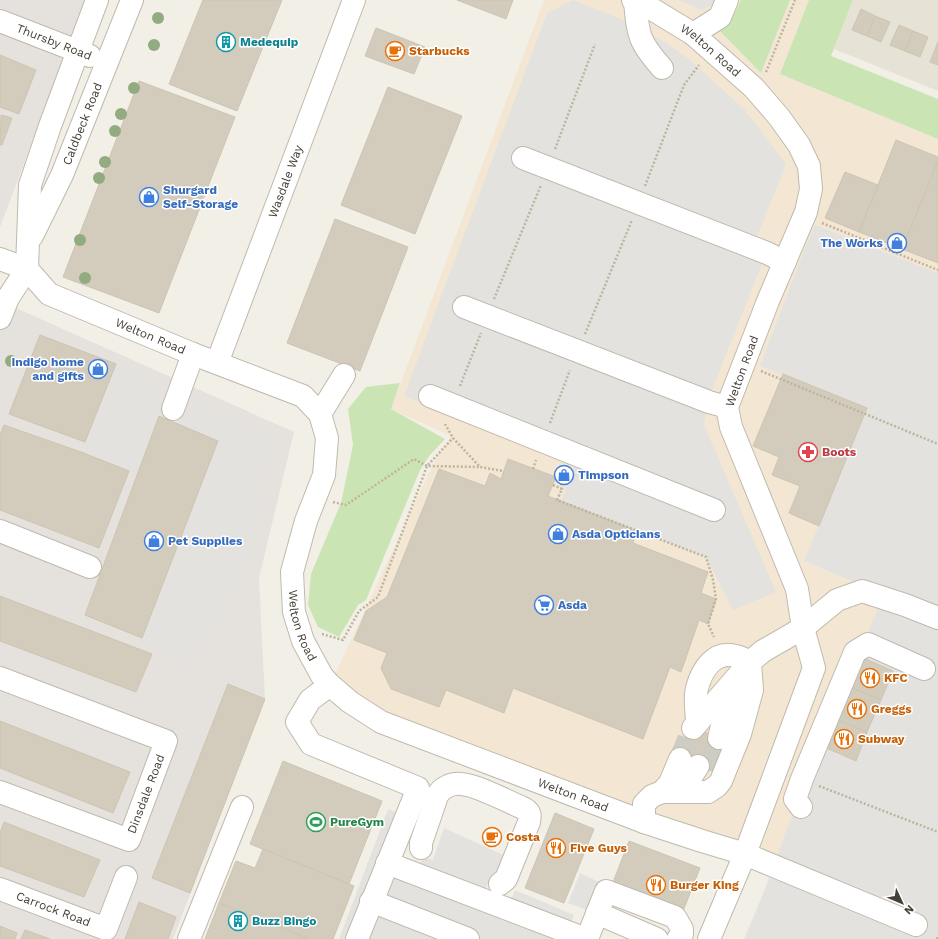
<svg xmlns="http://www.w3.org/2000/svg" width="938" height="939" font-family="'Work Sans',sans-serif">
  <rect width="100%" height="100%" fill="#f2efe7"/>
  <path fill="#e6e2d6" d="M 853,0 L 938,0 L 938,91 L 834,49 Z"/>
  <path fill="#f3e7d4" d="M 544,0 L 809,0 L 780,74 L 938,139 L 938,939 L 910,939 L 916,925 L 381,722 L 330,685 L 436,458 L 451,436 L 391,409 Z"/>
  <g fill="#e5e1dc">
    <path d="M 0,0 L 86,0 L 0,227 Z"/>
    <path d="M 0,301 L 294,432 L 259,578 L 265,699 L 173,939 L 0,939 Z"/>
  </g>
  <g fill="#cbe4b3">
    <path d="M 741,0 L 790,0 L 761,73 L 719,30 L 732,19 Z"/>
    <path d="M 809,0 L 853,0 L 831,56 L 938,99 L 938,139 L 780,74 Z"/>
    <path d="M 400,383 L 391,409 L 445,439 L 429,456 L 420,470 L 366,600 L 358,605 L 339,637 L 318,627 L 308,605 L 311,574 L 341,503 L 353,445 L 348,409 L 366,387 Z"/>
  </g>
  <g fill="#e4e2df">
    <path d="M 573,0 L 628,22 L 665,42 L 690,60 L 744,109 L 786,164 L 756,239 L 770,244 L 711,392 L 704,425 L 776,592 L 733,610 L 706,557 L 561,502 L 576,461 L 404,396 L 547,13 Z"/>
    <path d="M 678,0 L 717,0 L 715,4 L 702,10 Z"/>
    <path d="M 815,225 L 938,273 L 938,933 L 936,939 L 744,939 L 763,894 L 785,834 L 878,608 L 852,581 L 804,561 L 867,409 L 760,366 L 803,253 Z"/>
    <path d="M 117,362 L 150,375 L 144,388 L 262,434 L 270,447 L 250,498 L 264,505 L 218,622 L 185,662 L 142,638 L 217,441 L 159,416 L 137,474 L 81,452 Z"/>
    <path d="M 388,809 L 416,820 L 400,862 L 418,867 L 423,857 L 433,860 L 444,828 L 508,857 L 503,869 L 489,881 L 484,893 L 510,903 L 515,890 L 574,915 L 569,927 L 599,939 L 339,939 Z"/>
    <path d="M 580,873 L 599,882 L 587,910 L 568,903 Z"/>
  </g>
  <g fill="#d3ccbd" stroke="#cdc4b1">
    <path d="M 203,0 L 282,0 L 237,111 L 169,84 Z"/>
    <path d="M 457,0 L 513,0 L 506,19 Z"/>
    <path d="M 861,9 L 875,16 L 867,36 L 852,30 Z"/>
    <path d="M 875,16 L 890,22 L 881,42 L 867,36 Z"/>
    <path d="M 899,25 L 913,31 L 905,51 L 890,45 Z"/>
    <path d="M 376,28 L 425,47 L 414,74 L 365,56 Z"/>
    <path d="M 913,31 L 928,37 L 920,57 L 905,51 Z"/>
    <path d="M 938,42 L 938,65 L 930,62 Z"/>
    <path d="M 0,55 L 36,70 L 19,114 L 0,107 Z"/>
    <path d="M 139,81 L 235,117 L 159,313 L 63,277 Z"/>
    <path d="M 388,87 L 462,116 L 415,234 L 341,205 Z"/>
    <path d="M 1,115 L 12,118 L 2,145 L 0,145 Z"/>
    <path d="M 896,140 L 938,157 L 938,161 L 902,249 L 859,232 Z"/>
    <path d="M 938,161 L 938,263 L 902,249 Z"/>
    <path d="M 845,172 L 878,185 L 859,232 L 825,218 Z"/>
    <path d="M 335,219 L 408,247 L 360,371 L 287,343 Z"/>
    <path d="M 40,335 L 116,364 L 85,442 L 9,414 Z"/>
    <path d="M 783,374 L 867,408 L 819,526 L 789,513 L 800,486 L 772,475 L 779,457 L 753,446 Z"/>
    <path d="M 159,416 L 218,441 L 142,638 L 85,615 Z"/>
    <path d="M 4,425 L 81,452 L 129,471 L 99,548 L 0,510 L 0,435 Z"/>
    <path d="M 508,459 L 556,477 L 548,496 L 637,531 L 633,543 L 708,572 L 701,593 L 716,599 L 708,624 L 699,620 L 681,672 L 670,667 L 643,739 L 513,688 L 504,713 L 446,690 L 439,707 L 391,689 L 381,668 L 387,653 L 354,640 L 366,611 L 387,597 L 439,469 L 485,486 L 490,473 L 501,479 Z"/>
    <path d="M 0,596 L 152,654 L 136,692 L 0,641 Z"/>
    <path d="M 859,656 L 893,671 L 881,700 L 847,686 Z"/>
    <path d="M 228,684 L 265,699 L 190,893 L 152,878 Z"/>
    <path d="M 847,686 L 881,700 L 867,732 L 833,718 Z"/>
    <path d="M 833,718 L 867,732 L 856,761 L 822,746 Z"/>
    <path d="M 0,721 L 130,772 L 113,813 L 0,768 Z"/>
    <path d="M 689,726 L 725,740 L 712,771 L 677,757 Z"/>
    <path d="M 283,761 L 382,801 L 349,884 L 250,844 Z"/>
    <path d="M 555,813 L 594,829 L 564,903 L 525,888 Z"/>
    <path d="M 4,822 L 100,860 L 84,897 L 0,866 L 0,833 Z"/>
    <path d="M 629,841 L 700,868 L 683,911 L 612,885 Z"/>
    <path d="M 263,849 L 354,886 L 333,939 L 309,939 L 219,903 L 236,861 L 255,868 Z"/>
    <path d="M 139,902 L 176,917 L 168,939 L 125,939 Z"/>
    <path d="M 219,903 L 309,939 L 205,939 Z"/>
    <path d="M 0,926 L 17,933 L 15,939 L 0,939 Z"/>
    <path d="M 25,930 L 50,939 L 21,939 Z"/>
  </g>
  <g fill="none" stroke-linecap="round" stroke-linejoin="round">
    <g stroke="#cfccc4" stroke-width="22" stroke-dasharray="22 11" stroke-linecap="butt">
      <path d="M 680,759 L 693,728"/>
      <path d="M 706,769 L 719,738"/>
    </g>
    <g stroke="#c0baad" stroke-width="24">
      <g id="minor">
        <path id="s1" d="M 633,0 L 652,9 L 693,34 L 754,88 L 779,117 L 799,145 L 809,166 L 811,189 L 806,212 L 768,301 L 727,407 L 731,427 L 797,589 L 803,628 L 814,668 L 745,854 L 709,939"/>
        <path d="M 635,1 C 638,36 639,42 662,68"/>
        <path id="s2" d="M 0,21 L 90,56"/>
        <path d="M 693,34 L 720,17 L 727,0"/>
        <path d="M 523,158 L 767,253 L 785,262"/>
        <path id="s3" d="M 32,236 L 62,175 L 132,0"/>
        <path id="s4" d="M 0,259 L 27,269 L 49,294 L 193,354 L 303,396 L 320,414 L 327,438 L 324,475 L 306,521 L 292,572 L 294,612 L 303,641 L 322,676 L 330,685 L 350,702 L 381,722 L 644,822 L 702,841 L 745,854 L 916,925"/>
        <path d="M 464,307 L 709,402 L 727,407"/>
        <path d="M 0,318 L 8,298 L 27,269 L 30,185 L 50,126 L 97,0"/>
        <path id="s5" d="M 217,363 L 354,0"/>
        <path d="M 430,396 L 714,510"/>
        <path d="M 173,409 L 193,354"/>
        <path d="M 320,414 L 344,375"/>
        <path d="M 0,531 L 90,567"/>
        <path d="M 0,678 L 166,741 L 129,840 L 0,792"/>
        <path d="M 330,685 L 310,700 L 297,722 L 311,744 L 418,788 L 357,939"/>
        <path d="M 693,728 L 750,662 L 763,651 L 803,628 L 837,600 L 862,591 L 905,605 L 938,618"/>
        <path d="M 719,738 L 732,687"/>
        <path d="M 682,791 L 698,766"/>
        <path d="M 662,792 L 670,783 L 680,759"/>
        <path d="M 801,807 L 795,799 L 802,779 L 855,652 L 868,644 L 924,669"/>
        <path d="M 644,822 L 644,804 L 652,796 L 662,792 L 708,792 L 717,786 L 721,781 L 740,734 L 752,690 L 750,662 C 746,660 741,657 736,656 C 714,650 702,670 697,688 C 694,699 697,712 697,723"/>
        <path d="M 421,848 L 421,843 L 437,796 C 441,788 451,783 461,784 C 477,785 509,802 525,809 C 531,813 530,816 529,822 L 506,879 L 500,884"/>
        <path d="M 387,863 L 586,939"/>
        <path id="s6" d="M 0,889 L 106,929 L 126,877"/>
        <path d="M 371,901 L 468,939"/>
        <path d="M 597,913 L 657,939"/>
        <path d="M 189,939 L 242,807"/>
        <path d="M 587,939 L 606,891 L 675,917 L 682,929 L 682,934 L 678,939"/>
      </g>
    </g>
    <g stroke="#beb49d" stroke-width="2.5" stroke-dasharray="2 2" stroke-linecap="butt">
      <path d="M 766,72 L 795,0"/>
      <path d="M 555,149 L 595,44"/>
      <path d="M 645,186 L 684,85 L 699,65"/>
      <path d="M 822,223 L 938,270"/>
      <path d="M 494,299 L 541,185"/>
      <path d="M 585,334 L 632,220"/>
      <path d="M 761,371 L 938,444"/>
      <path d="M 460,386 L 481,333"/>
      <path d="M 550,423 L 570,370"/>
      <path d="M 445,424 L 453,438 L 480,467 L 503,471"/>
      <path d="M 533,469 L 536,460"/>
      <path d="M 553,485 L 562,489 L 557,500 L 706,557 L 713,580 L 716,599 L 708,624 L 714,637"/>
      <path d="M 333,502 L 346,505 L 414,459 L 427,466 L 480,467"/>
      <path d="M 322,634 L 343,640 L 359,611 L 378,597 L 427,466 L 453,438"/>
      <path d="M 819,786 L 938,832"/>
      <path d="M 937,939 L 938,936"/>
    </g>
    <use href="#minor" stroke="#fff" stroke-width="22"/>
  </g>
  <g fill="#93ab81">
    <circle cx="158" cy="18" r="6"/>
    <circle cx="154" cy="45" r="6"/>
    <circle cx="134" cy="88" r="6"/>
    <circle cx="121" cy="114" r="6"/>
    <circle cx="115" cy="131" r="6"/>
    <circle cx="105" cy="162" r="6"/>
    <circle cx="99" cy="178" r="6"/>
    <circle cx="80" cy="240" r="6"/>
    <circle cx="85" cy="278" r="6"/>
    <circle cx="11" cy="361" r="6"/>
  </g>
  <defs>
    <g id="building-ring" transform="scale(1)"><circle r="9.5" fill="#fff" stroke="#0f9aa8" stroke-width="1.5"/><path d="M-4-6H4V6H1V3H-1V6H-4ZM-2.5-4.3h1.7v1.8h-1.7ZM.8-4.3h1.7v1.8H.8ZM-2.5-1h1.7V.8h-1.7ZM.8-1h1.7V.8H.8Z" fill="#0f9aa8"/></g>
    <g id="cafe-ring" transform="scale(1)"><circle r="9.5" fill="#fff" stroke="#e8710a" stroke-width="1.5"/><path d="M-5.5-4.5H6V0H3Q3 3.5 0 3.5H-2.5Q-5.5 3.5-5.5 0ZM3-3.2v2h1.7v-2ZM-6 4.5H4V6H-6Z" fill="#e8710a"/></g>
    <g id="shop-ring" transform="scale(1)"><circle r="9.5" fill="#fff" stroke="#3f7fe0" stroke-width="1.5"/><path d="M-5-2.5h2.3a2.7 3.5 0 0 1 5.4 0H5L5.5 6h-11ZM-1.5-2.5h3a1.5 2.3 0 0 0-3 0Z" fill="#3f7fe0"/></g>
    <g id="pharmacy-ring" transform="scale(1)"><circle r="9.5" fill="#fff" stroke="#e0444e" stroke-width="1.5"/><path d="M-2-6h4v4h4v4h-4v4h-4v-4h-4v-4h4Z" fill="#e0444e"/></g>
    <g id="supermarket-ring" transform="scale(1)"><circle r="9.5" fill="#fff" stroke="#3f7fe0" stroke-width="1.5"/><path d="M-6-5.5h2.5l.6 2H6L4.5 2H-2.5L-4.4-4H-6ZM-1.5 3.2a1.3 1.3 0 1 0 .1 0ZM3 3.2a1.3 1.3 0 1 0 .1 0Z" fill="#3f7fe0"/></g>
    <g id="restaurant-ring" transform="scale(1)"><circle r="9.5" fill="#fff" stroke="#e8710a" stroke-width="1.5"/><path d="M-5-6h1v4h1v-4h1v4h1v-4h1v5L-1.5 .5V6h-2V.5L-5-1ZM5-6V6H3V1.5H1.5Q1.5-4 5-6Z" fill="#e8710a"/></g>
    <g id="stadium-ring" transform="scale(1)"><circle r="9.5" fill="#fff" stroke="#2e9e5b" stroke-width="1.5"/><path d="M0-5a6.5 5 0 1 0 0 10a6.5 5 0 1 0 0-10ZM-3.5-1.8h7v3.6h-7Z" fill="#2e9e5b"/></g>
  </defs>
  <g fill-rule="evenodd">
    <use href="#building-ring" x="226" y="42"/>
    <use href="#cafe-ring" x="395" y="51"/>
    <use href="#shop-ring" x="149" y="197"/>
    <use href="#shop-ring" x="897" y="243"/>
    <use href="#shop-ring" x="98" y="369"/>
    <use href="#pharmacy-ring" x="808" y="452"/>
    <use href="#shop-ring" x="564" y="475"/>
    <use href="#shop-ring" x="558" y="534"/>
    <use href="#shop-ring" x="154" y="541"/>
    <use href="#supermarket-ring" x="544" y="605"/>
    <use href="#restaurant-ring" x="870" y="678"/>
    <use href="#restaurant-ring" x="857" y="709"/>
    <use href="#restaurant-ring" x="844" y="739"/>
    <use href="#stadium-ring" x="316" y="822"/>
    <use href="#cafe-ring" x="492" y="837"/>
    <use href="#restaurant-ring" x="556" y="848"/>
    <use href="#restaurant-ring" x="656" y="885"/>
    <use href="#building-ring" x="238" y="921"/>
  </g>
  <g text-anchor="middle" dominant-baseline="central" stroke-width="3" stroke-linejoin="round" paint-order="stroke">
    <g font-size="12" fill="#454037" stroke="#fff">
      <text stroke="none"><textPath href="#s2" startOffset="58">Thursby Road</textPath></text>
      <text stroke="none"><textPath href="#s1" startOffset="93">Welton Road</textPath></text>
      <text stroke="none"><textPath href="#s3" startOffset="123">Caldbeck Road</textPath></text>
      <text stroke="none"><textPath href="#s5" startOffset="194">Wasdale Way</textPath></text>
      <text stroke="none"><textPath href="#s4" startOffset="172">Welton Road</textPath></text>
      <text transform="translate(742 371) rotate(-70)">Welton Road</text>
      <text stroke="none"><textPath href="#s4" startOffset="580">Welton Road</textPath></text>
      <text transform="translate(146 794) rotate(-69)">Dinsdale Road</text>
      <text stroke="none"><textPath href="#s4" startOffset="916">Welton Road</textPath></text>
      <text stroke="none"><textPath href="#s6" startOffset="57">Carrock Road</textPath></text>
    </g>
    <g font-size="12" font-weight="bold" fill="#0d838f" stroke="#fff" text-anchor="start">
      <text x="240" y="42">Medequip</text>
      <text x="252" y="921">Buzz Bingo</text>
    </g>
    <g font-size="12" font-weight="bold" fill="#c56008" stroke="#fff" text-anchor="start">
      <text x="409" y="51">Starbucks</text>
      <text x="884" y="678">KFC</text>
      <text x="871" y="709">Greggs</text>
      <text x="858" y="739">Subway</text>
      <text x="506" y="837">Costa</text>
      <text x="570" y="848">Five Guys</text>
      <text x="670" y="885">Burger King</text>
    </g>
    <g font-size="12" font-weight="bold" fill="#366cbe" stroke="#fff" text-anchor="start">
      <text x="163" y="190">Shurgard<tspan x="163" dy="14">Self-Storage</tspan></text>
      <text x="883" y="243" text-anchor="end">The Works</text>
      <text x="84" y="362" text-anchor="end">Indigo home<tspan x="84" dy="14">and gifts</tspan></text>
      <text x="578" y="475">Timpson</text>
      <text x="572" y="534">Asda Opticians</text>
      <text x="168" y="541">Pet Supplies</text>
      <text x="558" y="605">Asda</text>
    </g>
    <g font-size="12" font-weight="bold" fill="#be3a42" stroke="#fff" text-anchor="start">
      <text x="822" y="452">Boots</text>
    </g>
    <g font-size="12" font-weight="bold" fill="#27864d" stroke="#fff" text-anchor="start">
      <text x="330" y="822">PureGym</text>
    </g>
  </g>
  <g transform="translate(902 903) rotate(134)" stroke="#ffffff" stroke-width="3" paint-order="stroke">
  <path d="M0-3L7 15L0 10L-7 15Z" fill="#454037"/>
  <text y="-6" font-size="11" font-weight="bold" text-anchor="middle" fill="#454037">N</text>
  </g>
</svg>
